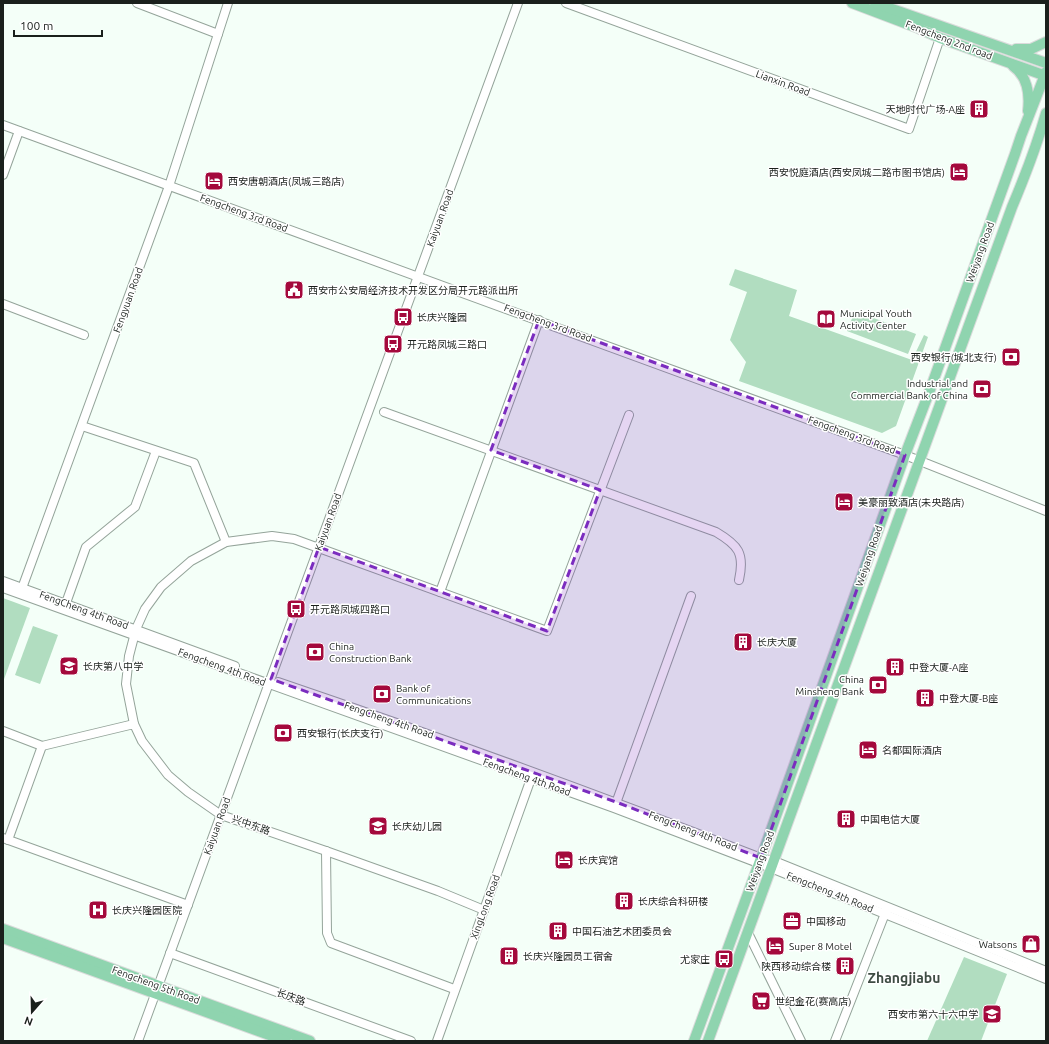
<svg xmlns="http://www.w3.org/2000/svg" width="1049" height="1044" font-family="Ubuntu,'Noto Sans SC',sans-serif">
  <rect width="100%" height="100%" fill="#f4fff8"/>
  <g fill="#b1ddc0">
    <path d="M 735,269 L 797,290 L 789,316 L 912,360 L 924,335 L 928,337 L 896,426 L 882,433 L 739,381 L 746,362 L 730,340 L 747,292 L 729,285 Z"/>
    <path d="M 855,311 L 916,334 L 908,354 L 847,331 Z"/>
    <path d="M 3,598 L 30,608 L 3,682 Z"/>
    <path d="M 33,626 L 58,635 L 40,684 L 15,675 Z"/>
    <path d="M 964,957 L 1007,974 L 981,1041 L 927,1041 Z"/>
  </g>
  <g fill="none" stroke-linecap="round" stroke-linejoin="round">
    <g stroke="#94a49a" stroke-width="10">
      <g id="minor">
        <path d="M 137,3 L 218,34"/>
        <path d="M 566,3 L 909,129 L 940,38"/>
        <path d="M 3,125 L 905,455 L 1046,511"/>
        <path d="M 3,175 L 19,131"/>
        <path d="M 3,304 L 84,335"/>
        <path d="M 384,412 L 716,532 C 738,545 745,553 739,580"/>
        <path d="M 82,426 L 194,463 L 226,542"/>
        <path d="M 3,581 L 235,666"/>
        <path d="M 3,588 L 614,808 L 771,868 L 1046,979"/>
        <path d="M 21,591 L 169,186 L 228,3"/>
        <path d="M 440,592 L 539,320"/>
        <path d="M 66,603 L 86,547 L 135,507 L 156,451"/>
        <path d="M 278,682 C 440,737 601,796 761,858 L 774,861 L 1046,971"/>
        <path d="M 134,724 L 126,684 L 129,656 L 136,629 L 145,609 L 161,587 L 191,561 L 226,542 L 272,536 L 294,539 L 547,631 L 629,415"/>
        <path d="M 3,731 L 42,746 L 134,724 L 142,741 L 168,775 L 188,792 L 221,815 L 326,851 L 438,891 L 484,910"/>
        <path d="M 615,806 L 691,596"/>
        <path d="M 3,838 L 188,905"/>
        <path d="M 8,840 L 42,746"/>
        <path d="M 326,851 L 327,933 L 331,943 L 454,989"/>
        <path d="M 748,933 L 801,1041"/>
        <path d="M 170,953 L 411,1041"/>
        <path d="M 138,1041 L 518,3"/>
        <path d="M 437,1041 L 533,773"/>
        <path d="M 835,1041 L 886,911"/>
      </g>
    </g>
    <g stroke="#dadbdb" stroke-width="12">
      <g id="major">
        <path d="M 852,3 L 918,28 L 940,38 L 1046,76"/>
        <path d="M 875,3 L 1046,63"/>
        <path d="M 1016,49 L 1031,49 L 1046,42"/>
        <path d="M 1013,66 C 1027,76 1030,94 1028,111"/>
        <path d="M 3,929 L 310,1041"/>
        <path d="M 3,938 L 286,1041"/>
        <path d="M 694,1041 L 761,858 L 905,455 L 930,390 L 1015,154 L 1021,136 L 1046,72"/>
        <path d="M 708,1041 L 1012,207 C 1025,176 1037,145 1046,113"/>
      </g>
    </g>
    <use href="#minor" stroke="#fff" stroke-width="8"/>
    <use href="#major" stroke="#8fd4af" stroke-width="10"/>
  </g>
  <path fill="#7b2cbf" fill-opacity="0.2" stroke="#7b2cbf" stroke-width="3" stroke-dasharray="8 5" stroke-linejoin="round" d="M 539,320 L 905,455 L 761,858 L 616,802 L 271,679 L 319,547 L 547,631 L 600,490 L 491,450 Z"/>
  <defs>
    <g id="building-square" transform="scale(1)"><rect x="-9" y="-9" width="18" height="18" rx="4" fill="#a4093c" stroke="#fff"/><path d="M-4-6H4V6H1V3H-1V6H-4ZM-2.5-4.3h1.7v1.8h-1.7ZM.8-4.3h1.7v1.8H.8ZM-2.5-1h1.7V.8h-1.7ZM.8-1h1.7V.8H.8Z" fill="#fff"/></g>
    <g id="hotel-square" transform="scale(1)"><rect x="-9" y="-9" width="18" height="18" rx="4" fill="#a4093c" stroke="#fff"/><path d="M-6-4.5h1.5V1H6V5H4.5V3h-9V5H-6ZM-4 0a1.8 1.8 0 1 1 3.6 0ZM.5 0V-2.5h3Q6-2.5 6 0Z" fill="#fff"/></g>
    <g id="civic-square" transform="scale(1)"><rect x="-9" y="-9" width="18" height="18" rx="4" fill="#a4093c" stroke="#fff"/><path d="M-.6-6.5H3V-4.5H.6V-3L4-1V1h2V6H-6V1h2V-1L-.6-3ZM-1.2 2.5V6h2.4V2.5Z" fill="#fff"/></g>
    <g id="bus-square" transform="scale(1)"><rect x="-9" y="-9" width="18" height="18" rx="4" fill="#a4093c" stroke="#fff"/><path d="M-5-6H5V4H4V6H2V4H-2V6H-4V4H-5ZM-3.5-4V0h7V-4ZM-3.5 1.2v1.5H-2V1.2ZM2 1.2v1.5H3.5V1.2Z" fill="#fff"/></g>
    <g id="library-square" transform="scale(1)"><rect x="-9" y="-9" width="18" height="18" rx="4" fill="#a4093c" stroke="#fff"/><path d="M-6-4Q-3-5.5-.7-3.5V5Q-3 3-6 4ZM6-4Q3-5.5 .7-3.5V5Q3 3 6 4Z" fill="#fff"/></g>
    <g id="bank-square" transform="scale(1)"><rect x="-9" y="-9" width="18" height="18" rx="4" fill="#a4093c" stroke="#fff"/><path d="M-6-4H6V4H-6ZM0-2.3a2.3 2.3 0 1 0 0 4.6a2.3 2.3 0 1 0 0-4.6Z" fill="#fff"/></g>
    <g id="school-square" transform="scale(1)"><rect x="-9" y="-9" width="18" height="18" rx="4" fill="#a4093c" stroke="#fff"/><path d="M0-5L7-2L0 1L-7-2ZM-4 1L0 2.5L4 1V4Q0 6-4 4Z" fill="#fff"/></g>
    <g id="hospital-square" transform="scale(1)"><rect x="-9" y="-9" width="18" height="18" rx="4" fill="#a4093c" stroke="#fff"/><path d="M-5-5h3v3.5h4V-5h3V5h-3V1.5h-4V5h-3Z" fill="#fff"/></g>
    <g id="office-square" transform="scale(1)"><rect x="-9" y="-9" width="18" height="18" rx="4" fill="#a4093c" stroke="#fff"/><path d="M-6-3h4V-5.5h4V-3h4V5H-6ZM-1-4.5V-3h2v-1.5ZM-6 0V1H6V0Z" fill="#fff"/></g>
    <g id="shop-square" transform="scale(1)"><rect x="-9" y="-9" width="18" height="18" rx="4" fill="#a4093c" stroke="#fff"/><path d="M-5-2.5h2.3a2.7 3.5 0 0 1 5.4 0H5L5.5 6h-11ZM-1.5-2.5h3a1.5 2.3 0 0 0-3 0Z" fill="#fff"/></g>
    <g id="supermarket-square" transform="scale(1)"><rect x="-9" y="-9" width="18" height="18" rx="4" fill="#a4093c" stroke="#fff"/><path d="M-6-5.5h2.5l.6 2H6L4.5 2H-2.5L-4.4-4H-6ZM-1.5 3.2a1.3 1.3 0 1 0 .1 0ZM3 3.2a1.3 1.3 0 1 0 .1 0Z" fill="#fff"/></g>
  </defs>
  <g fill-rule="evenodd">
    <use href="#building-square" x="979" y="109"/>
    <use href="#hotel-square" x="959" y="172"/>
    <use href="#hotel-square" x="214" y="181"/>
    <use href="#civic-square" x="294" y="290"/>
    <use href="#bus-square" x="403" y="317"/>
    <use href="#library-square" x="826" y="319"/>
    <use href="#bus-square" x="393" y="344"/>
    <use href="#bank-square" x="1011" y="357"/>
    <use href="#bank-square" x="982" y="389"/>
    <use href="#hotel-square" x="844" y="502"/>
    <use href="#bus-square" x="296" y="609"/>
    <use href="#building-square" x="743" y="642"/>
    <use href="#bank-square" x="315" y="652"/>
    <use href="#school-square" x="69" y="666"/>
    <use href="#building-square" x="895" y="667"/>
    <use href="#bank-square" x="878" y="685"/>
    <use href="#bank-square" x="382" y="694"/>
    <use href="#building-square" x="925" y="698"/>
    <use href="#bank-square" x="283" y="733"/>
    <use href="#hotel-square" x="868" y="750"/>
    <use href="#building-square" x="846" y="819"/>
    <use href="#school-square" x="378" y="826"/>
    <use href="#hotel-square" x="564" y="860"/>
    <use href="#building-square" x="624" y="901"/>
    <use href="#hospital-square" x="98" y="910"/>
    <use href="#office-square" x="792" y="921"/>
    <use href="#building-square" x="558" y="931"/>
    <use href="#shop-square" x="1031" y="944"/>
    <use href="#hotel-square" x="775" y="946"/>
    <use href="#building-square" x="509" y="956"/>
    <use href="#bus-square" x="724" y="959"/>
    <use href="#building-square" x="845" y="966"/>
    <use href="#supermarket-square" x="761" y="1001"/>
    <use href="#school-square" x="992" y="1014"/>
  </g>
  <g text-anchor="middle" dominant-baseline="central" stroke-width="3" stroke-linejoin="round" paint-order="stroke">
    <g font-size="10" fill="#1a201c" stroke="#fff">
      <text transform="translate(949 40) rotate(21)">Fengcheng 2nd road</text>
      <text transform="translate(783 83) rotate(20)">Lianxin Road</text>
      <text transform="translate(244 213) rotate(20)">Fengcheng 3rd Road</text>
      <text transform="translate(440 218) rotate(-70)">Kaiyuan Road</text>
      <text transform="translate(980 252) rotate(-70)">Weiyang Road</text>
      <text transform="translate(128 300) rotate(-70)">Fengyuan Road</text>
      <text transform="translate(548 323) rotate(20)">Fengcheng 3rd Road</text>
      <text transform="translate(852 435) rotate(20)">Fengcheng 3rd Road</text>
      <text transform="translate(328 522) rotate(-70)">Kaiyuan Road</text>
      <text transform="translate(869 556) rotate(-71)">Weiyang Road</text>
      <text transform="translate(84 610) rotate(20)">FengCheng 4th Road</text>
      <text transform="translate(222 667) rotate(20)">Fengcheng 4th Road</text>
      <text transform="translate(389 720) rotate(19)">FengCheng 4th Road</text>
      <text transform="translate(527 777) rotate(20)">Fengcheng 4th Road</text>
      <text transform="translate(251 825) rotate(19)">兴中东路</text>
      <text transform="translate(217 826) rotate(-70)">Kaiyuan Road</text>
      <text transform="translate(693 831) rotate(21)">FengCheng 4th Road</text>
      <text transform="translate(760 861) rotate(-70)">Weiyang Road</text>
      <text transform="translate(830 892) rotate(22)">Fengcheng 4th Road</text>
      <text transform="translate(485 907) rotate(-70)">XingLong Road</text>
      <text transform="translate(156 985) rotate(20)">Fengcheng 5th Road</text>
      <text transform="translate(291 997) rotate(20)">长庆路</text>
    </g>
    <g font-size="10" fill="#1a201c" stroke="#fff" text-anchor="start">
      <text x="965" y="109" text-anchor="end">天地时代广场-A座</text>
      <text x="945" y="172" text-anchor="end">西安悦庭酒店(西安凤城二路市图书馆店)</text>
      <text x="228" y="181">西安唐朝酒店(凤城三路店)</text>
      <text x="308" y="290">西安市公安局经济技术开发区分局开元路派出所</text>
      <text x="840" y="313">Municipal Youth<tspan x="840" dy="12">Activity Center</tspan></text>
      <text x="417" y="317">长庆兴隆园</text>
      <text x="407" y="344">开元路凤城三路口</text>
      <text x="997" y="357" text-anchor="end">西安银行(城北支行)</text>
      <text x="968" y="383" text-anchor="end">Industrial and<tspan x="968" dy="12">Commercial Bank of China</tspan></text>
      <text x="858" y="502">美豪丽致酒店(未央路店)</text>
      <text x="310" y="609">开元路凤城四路口</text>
      <text x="757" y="642">长庆大厦</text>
      <text x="329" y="646">China<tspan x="329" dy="12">Construction Bank</tspan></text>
      <text x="83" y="666">长庆第八中学</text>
      <text x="909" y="667">中登大厦-A座</text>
      <text x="864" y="679" text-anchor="end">China<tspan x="864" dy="12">Minsheng Bank</tspan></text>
      <text x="396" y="688">Bank of<tspan x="396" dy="12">Communications</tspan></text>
      <text x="939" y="698">中登大厦-B座</text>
      <text x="297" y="733">西安银行(长庆支行)</text>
      <text x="882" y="750">名都国际酒店</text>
      <text x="860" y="819">中国电信大厦</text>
      <text x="392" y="826">长庆幼儿园</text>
      <text x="578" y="860">长庆宾馆</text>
      <text x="638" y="901">长庆综合科研楼</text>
      <text x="112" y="910">长庆兴隆园医院</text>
      <text x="806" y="921">中国移动</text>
      <text x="572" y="931">中国石油艺术团委员会</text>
      <text x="1017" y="944" text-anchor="end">Watsons</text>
      <text x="789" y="946">Super 8 Motel</text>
      <text x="523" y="956">长庆兴隆园员工宿舍</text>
      <text x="710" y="959" text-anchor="end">尤家庄</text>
      <text x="831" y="966" text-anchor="end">陕西移动综合楼</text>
      <text x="775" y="1001">世纪金花(赛高店)</text>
      <text x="978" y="1014" text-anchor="end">西安市第六十六中学</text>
    </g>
    <g font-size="14" font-weight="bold" fill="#3e4c43" stroke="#fff">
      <text x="904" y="978">Zhangjiabu</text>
    </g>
  </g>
  <rect width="1049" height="1044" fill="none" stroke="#1a201c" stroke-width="8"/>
  <g transform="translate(32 1012) rotate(200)" stroke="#ffffff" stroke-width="3" paint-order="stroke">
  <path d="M0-3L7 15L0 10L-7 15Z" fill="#1a201c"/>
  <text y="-6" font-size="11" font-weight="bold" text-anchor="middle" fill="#1a201c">N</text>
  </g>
  <path d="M14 30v6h88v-6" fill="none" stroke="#1a201c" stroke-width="2"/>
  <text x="20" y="30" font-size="12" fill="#1a201c" stroke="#ffffff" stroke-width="3" paint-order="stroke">100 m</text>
</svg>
